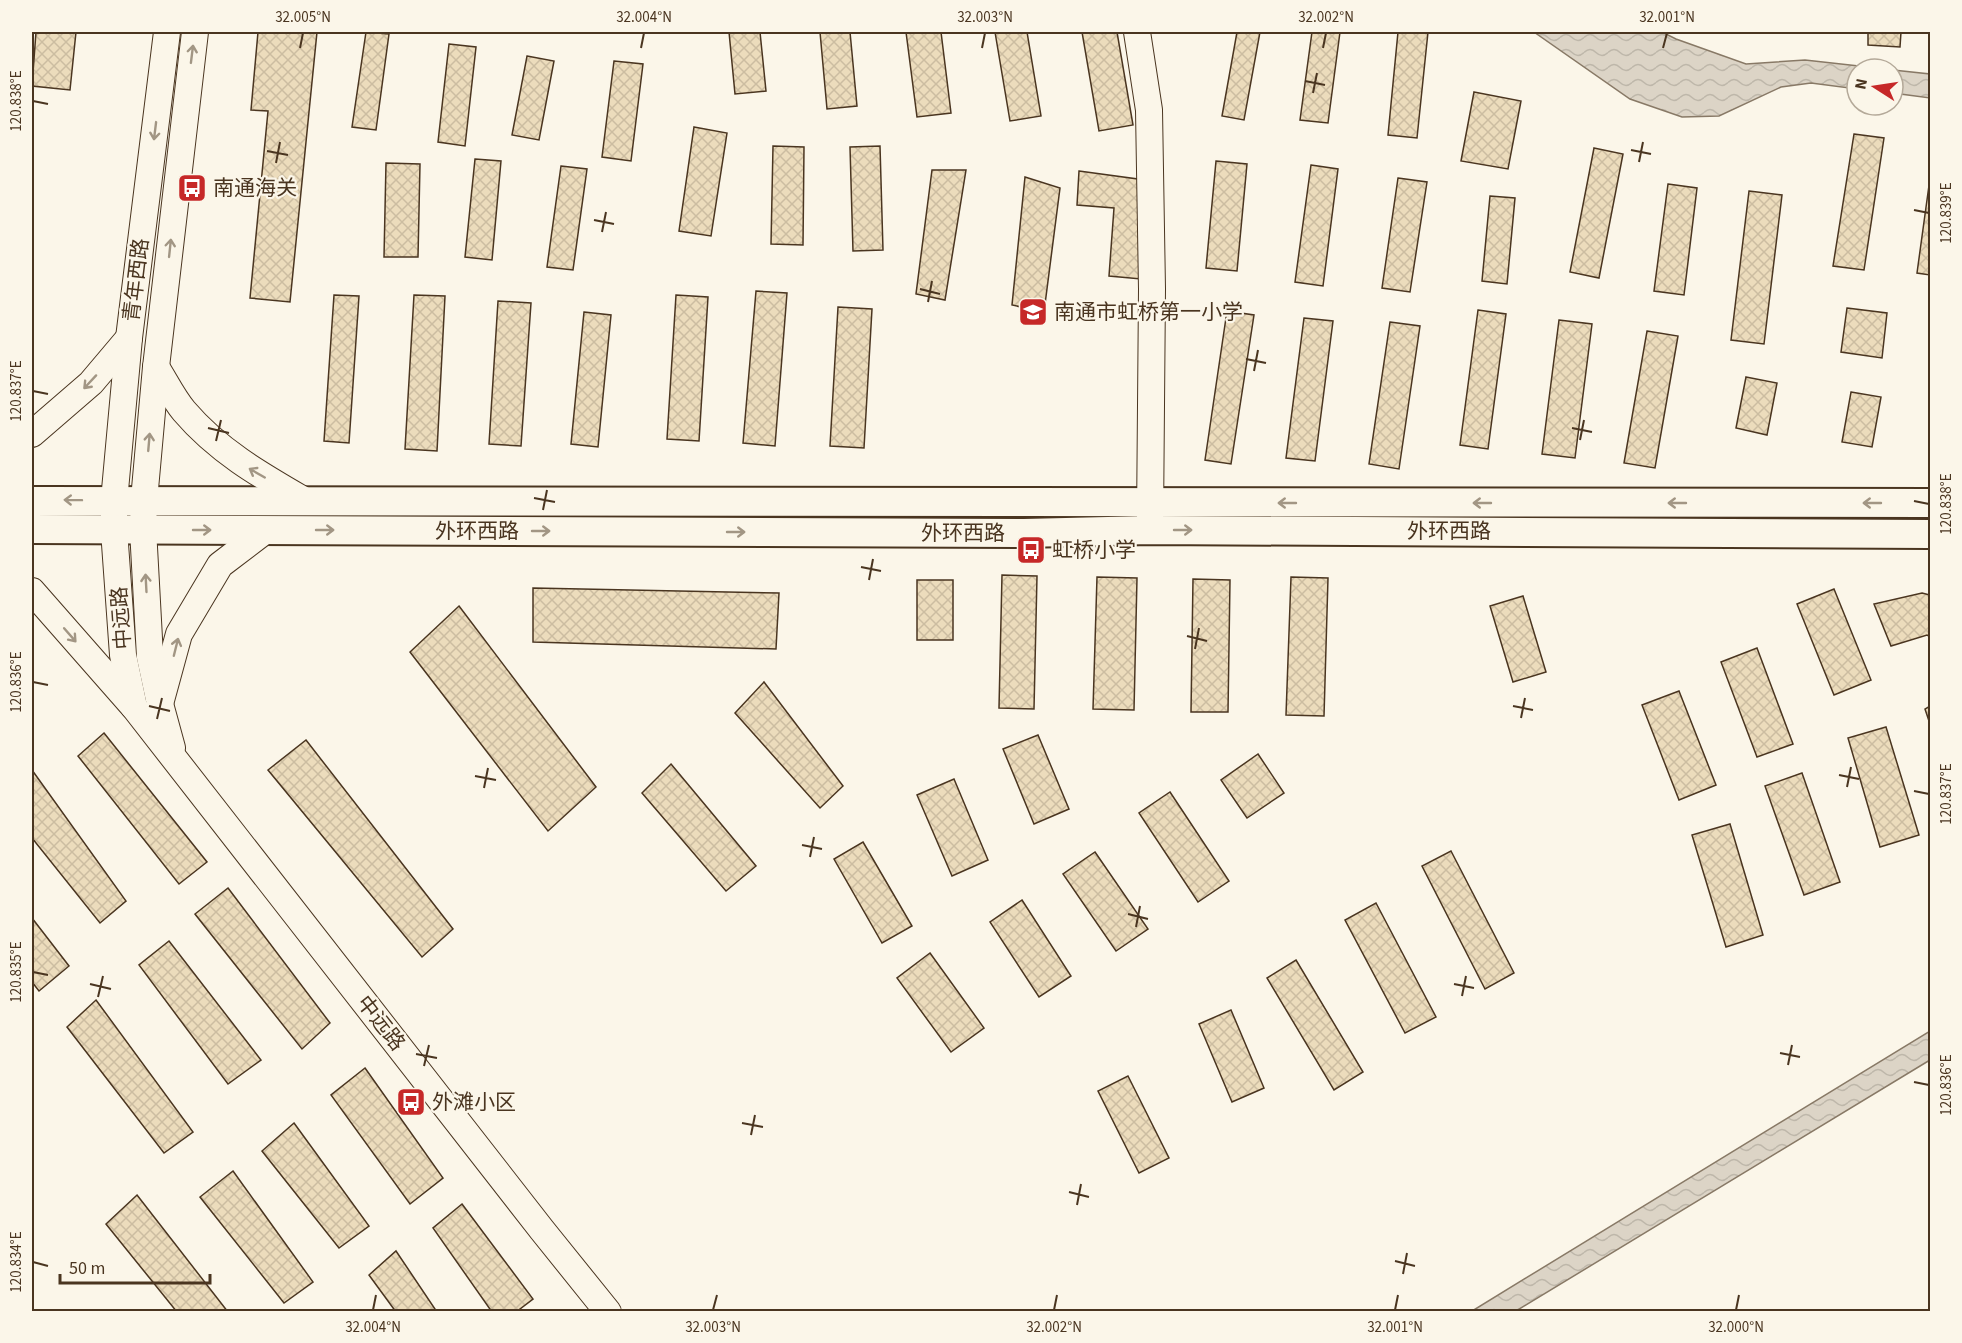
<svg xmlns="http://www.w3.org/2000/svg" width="1962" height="1343" font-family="'Source Sans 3','Noto Sans SC',sans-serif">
  <defs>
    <pattern id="water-waves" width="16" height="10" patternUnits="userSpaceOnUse" patternTransform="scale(1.5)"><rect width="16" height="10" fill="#dcd4c6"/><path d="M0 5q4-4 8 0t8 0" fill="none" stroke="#beb7aa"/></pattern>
    <pattern id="building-cross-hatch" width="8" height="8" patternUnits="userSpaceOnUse" patternTransform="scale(1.5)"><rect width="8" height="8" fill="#ecdcbc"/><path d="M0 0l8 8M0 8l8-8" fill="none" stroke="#ccbda1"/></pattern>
  </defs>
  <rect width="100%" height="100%" fill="#fbf6e9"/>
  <g fill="url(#water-waves)" stroke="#887966" stroke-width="1.5">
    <path d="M 1534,32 L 1662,32 L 1676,39 L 1746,64 L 1805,60 L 1886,69 L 1857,69 L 1857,89 L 1811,83 L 1781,87 L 1719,116 L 1682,117 L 1630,99 Z"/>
    <path d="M 1893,70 L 1930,74 L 1930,98 L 1893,93 Z"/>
    <path d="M 1930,1031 L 1930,1060 L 1516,1311 L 1472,1311 Z"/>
  </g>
  <g fill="url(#building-cross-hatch)" stroke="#4a3520" stroke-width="1.5">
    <path d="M 36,32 L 76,32 L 70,90 L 32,86 Z"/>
    <path d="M 258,32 L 317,32 L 290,302 L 250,298 L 268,111 L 251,110 Z"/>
    <path d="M 366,32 L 389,34 L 376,130 L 352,127 Z"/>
    <path d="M 729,32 L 760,32 L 766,91 L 735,94 Z"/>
    <path d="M 820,32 L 850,32 L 857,106 L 827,109 Z"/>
    <path d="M 906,32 L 941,32 L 951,113 L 917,117 Z"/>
    <path d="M 995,32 L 1027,32 L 1041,116 L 1010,121 Z"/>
    <path d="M 1082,32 L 1117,32 L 1133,125 L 1099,131 Z"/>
    <path d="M 1237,32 L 1260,32 L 1244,120 L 1222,116 Z"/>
    <path d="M 1312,32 L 1340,32 L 1328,123 L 1300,120 Z"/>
    <path d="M 1398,32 L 1428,32 L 1417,138 L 1388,135 Z"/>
    <path d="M 1868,32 L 1901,32 L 1900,47 L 1868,45 Z"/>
    <path d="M 449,44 L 476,47 L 465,146 L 438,142 Z"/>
    <path d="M 527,56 L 554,61 L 539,140 L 512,135 Z"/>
    <path d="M 614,61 L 643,64 L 631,161 L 602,157 Z"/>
    <path d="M 1474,92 L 1521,101 L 1508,169 L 1461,161 Z"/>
    <path d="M 694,127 L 727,133 L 711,236 L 679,231 Z"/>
    <path d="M 1854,134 L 1884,138 L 1864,270 L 1833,266 Z"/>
    <path d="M 773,146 L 804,147 L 803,245 L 771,244 Z"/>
    <path d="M 880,146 L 883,250 L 853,251 L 850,147 Z"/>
    <path d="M 1594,148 L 1623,154 L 1599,278 L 1570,272 Z"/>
    <path d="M 475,159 L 501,161 L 492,260 L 465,257 Z"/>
    <path d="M 1216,161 L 1247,164 L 1237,271 L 1206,268 Z"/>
    <path d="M 386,163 L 420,164 L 418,257 L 384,257 Z"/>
    <path d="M 1311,165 L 1338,169 L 1323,286 L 1295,282 Z"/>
    <path d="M 561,166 L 587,169 L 573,270 L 547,267 Z"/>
    <path d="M 932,170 L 966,170 L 945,300 L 916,294 Z"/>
    <path d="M 1079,171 L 1145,180 L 1141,279 L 1109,276 L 1114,208 L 1077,205 Z"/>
    <path d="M 1025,177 L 1060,188 L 1044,312 L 1012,305 Z"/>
    <path d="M 1398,178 L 1427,182 L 1410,292 L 1382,288 Z"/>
    <path d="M 1930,178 L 1930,275 L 1917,273 Z"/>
    <path d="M 1668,184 L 1697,188 L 1684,295 L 1654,291 Z"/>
    <path d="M 1749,191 L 1782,195 L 1764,344 L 1731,340 Z"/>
    <path d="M 1490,196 L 1515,198 L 1507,284 L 1482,281 Z"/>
    <path d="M 756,291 L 787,293 L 775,446 L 743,443 Z"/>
    <path d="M 334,295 L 359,296 L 349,443 L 324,441 Z"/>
    <path d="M 414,295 L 445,296 L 437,451 L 405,449 Z"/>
    <path d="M 676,295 L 708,297 L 699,441 L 667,439 Z"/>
    <path d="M 498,301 L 531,303 L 521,446 L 489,444 Z"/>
    <path d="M 838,307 L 872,309 L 864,448 L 830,446 Z"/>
    <path d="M 1847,308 L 1887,313 L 1882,358 L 1841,352 Z"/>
    <path d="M 1478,310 L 1506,314 L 1488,449 L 1460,445 Z"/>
    <path d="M 1227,311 L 1254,315 L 1231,464 L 1205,460 Z"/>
    <path d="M 584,312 L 611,315 L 598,447 L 571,444 Z"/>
    <path d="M 1304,318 L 1333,321 L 1315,461 L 1286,458 Z"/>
    <path d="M 1559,320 L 1592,324 L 1575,458 L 1542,454 Z"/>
    <path d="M 1390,322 L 1420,326 L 1399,469 L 1369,464 Z"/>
    <path d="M 1647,331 L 1678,336 L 1655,468 L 1624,463 Z"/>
    <path d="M 1746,377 L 1777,383 L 1767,435 L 1736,428 Z"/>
    <path d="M 1851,392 L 1881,397 L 1872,447 L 1842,442 Z"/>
    <path d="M 1002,575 L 1037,576 L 1034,709 L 999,708 Z"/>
    <path d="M 1097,577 L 1137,578 L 1134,710 L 1093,709 Z"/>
    <path d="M 1291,577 L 1328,578 L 1324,716 L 1286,715 Z"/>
    <path d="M 1193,579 L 1230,580 L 1228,712 L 1191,712 Z"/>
    <rect x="917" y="580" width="36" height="60"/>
    <path d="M 533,588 L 779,593 L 776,649 L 533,642 Z"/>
    <path d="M 1834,589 L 1871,680 L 1834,695 L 1797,604 Z"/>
    <path d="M 1922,593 L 1930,595 L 1930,637 L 1927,635 L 1891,646 L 1874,604 Z"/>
    <path d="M 1523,596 L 1546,672 L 1513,682 L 1490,606 Z"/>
    <path d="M 459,606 L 596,787 L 548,831 L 410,652 Z"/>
    <path d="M 1757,648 L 1793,744 L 1757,757 L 1721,662 Z"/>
    <path d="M 764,682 L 843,786 L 820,808 L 735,713 Z"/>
    <path d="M 1679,691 L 1716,785 L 1679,800 L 1642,705 Z"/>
    <path d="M 1930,706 L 1930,724 L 1925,709 Z"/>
    <path d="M 1886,727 L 1919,835 L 1880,847 L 1848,738 Z"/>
    <path d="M 104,733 L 207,862 L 179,884 L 78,756 Z"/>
    <path d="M 1038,735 L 1069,809 L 1034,824 L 1003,749 Z"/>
    <path d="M 306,740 L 453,929 L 422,957 L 268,770 Z"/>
    <path d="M 1258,754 L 1284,793 L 1247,818 L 1221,780 Z"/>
    <path d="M 671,764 L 756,866 L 726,891 L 642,793 Z"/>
    <path d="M 32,770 L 126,901 L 100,923 L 32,838 Z"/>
    <path d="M 1802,773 L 1840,882 L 1804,895 L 1765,786 Z"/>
    <path d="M 954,779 L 988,860 L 952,876 L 917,795 Z"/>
    <path d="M 1170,792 L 1229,881 L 1198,902 L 1139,813 Z"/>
    <path d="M 1730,824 L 1763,935 L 1726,947 L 1692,835 Z"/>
    <path d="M 863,842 L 912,926 L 882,943 L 834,859 Z"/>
    <path d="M 1451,851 L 1514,973 L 1485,989 L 1422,866 Z"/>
    <path d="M 1095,852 L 1148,929 L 1116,951 L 1063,874 Z"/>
    <path d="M 228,888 L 330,1023 L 302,1049 L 195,914 Z"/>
    <path d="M 1022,900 L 1071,976 L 1039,997 L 990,922 Z"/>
    <path d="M 1376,903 L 1436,1017 L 1405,1033 L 1345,920 Z"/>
    <path d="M 32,918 L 69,966 L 39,991 L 32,982 Z"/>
    <path d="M 169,941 L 261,1060 L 228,1084 L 139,965 Z"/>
    <path d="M 930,953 L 984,1028 L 951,1052 L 897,978 Z"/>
    <path d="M 1296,960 L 1363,1072 L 1334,1090 L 1267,978 Z"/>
    <path d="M 96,1000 L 193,1132 L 164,1153 L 67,1027 Z"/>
    <path d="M 1231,1010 L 1264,1088 L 1232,1102 L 1199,1024 Z"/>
    <path d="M 365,1068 L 443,1178 L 410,1204 L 331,1095 Z"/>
    <path d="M 1128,1076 L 1169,1158 L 1139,1173 L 1098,1091 Z"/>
    <path d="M 294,1123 L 369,1226 L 339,1248 L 262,1151 Z"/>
    <path d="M 233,1171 L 313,1282 L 284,1303 L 200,1197 Z"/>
    <path d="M 137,1195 L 228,1312 L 177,1312 L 106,1224 Z"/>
    <path d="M 462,1204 L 533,1299 L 516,1312 L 492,1312 L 433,1228 Z"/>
    <path d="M 396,1251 L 437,1312 L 396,1312 L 369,1275 Z"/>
  </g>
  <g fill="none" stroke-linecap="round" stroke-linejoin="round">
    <g stroke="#4a3520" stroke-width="28">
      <g id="secondary">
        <path d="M 167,32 L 129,338 L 114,501 L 114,530 L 123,655 L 134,707 L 542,1230 L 608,1312"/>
        <path d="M 1137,32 L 1149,110 L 1152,289 L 1150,522"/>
        <path d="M 156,367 C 165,381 173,398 184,411 C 219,452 262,476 307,502"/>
        <path d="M 32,434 L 91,383 L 129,338"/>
        <path d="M 32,591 L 133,706"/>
        <path d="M 161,700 L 179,634 L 220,565 L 266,530"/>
        <path d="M 172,748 L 160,704 L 150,657 L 143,529 L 144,500 L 156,367 L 195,32"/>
      </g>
    </g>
    <g stroke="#4a3520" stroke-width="32">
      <g id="primary">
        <path d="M 32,501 L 1930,503"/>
        <path d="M 32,529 L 1024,533 L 1150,530 L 1930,534"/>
      </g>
    </g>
    <use href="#secondary" stroke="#fbf6e9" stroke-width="26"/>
    <use href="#primary" stroke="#fbf6e9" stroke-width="28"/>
  </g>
  <defs><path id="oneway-shaft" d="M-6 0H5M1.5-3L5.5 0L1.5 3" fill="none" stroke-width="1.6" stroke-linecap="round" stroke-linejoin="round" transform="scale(1.5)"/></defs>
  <g stroke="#a29684">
    <use href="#oneway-shaft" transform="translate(192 54) rotate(-83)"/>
    <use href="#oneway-shaft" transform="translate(155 131) rotate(97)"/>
    <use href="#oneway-shaft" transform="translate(170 248) rotate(-84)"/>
    <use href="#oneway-shaft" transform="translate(90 382) rotate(133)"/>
    <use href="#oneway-shaft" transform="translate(149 442) rotate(-85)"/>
    <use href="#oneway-shaft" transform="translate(257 473) rotate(-150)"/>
    <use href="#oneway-shaft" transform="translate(73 500) rotate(-179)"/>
    <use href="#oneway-shaft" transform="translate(1287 503) rotate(180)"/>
    <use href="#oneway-shaft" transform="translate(1482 503) rotate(180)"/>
    <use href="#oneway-shaft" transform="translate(1677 503) rotate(180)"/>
    <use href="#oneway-shaft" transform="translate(1872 503) rotate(180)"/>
    <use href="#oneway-shaft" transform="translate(202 530)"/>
    <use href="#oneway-shaft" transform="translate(325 530)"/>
    <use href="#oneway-shaft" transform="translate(1183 530)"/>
    <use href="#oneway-shaft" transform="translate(541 531)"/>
    <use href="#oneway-shaft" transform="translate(736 532)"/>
    <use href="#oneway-shaft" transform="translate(146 583) rotate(-93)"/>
    <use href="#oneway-shaft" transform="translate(70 635) rotate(49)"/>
    <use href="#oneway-shaft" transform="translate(176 647) rotate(-76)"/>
  </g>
  <path fill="none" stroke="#4a3520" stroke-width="2" d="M 300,48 L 303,33M 641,48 L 644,33M 982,48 L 985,33M 1323,48 L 1326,33M 1663,48 L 1667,33M 1305,81 L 1325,85M 1313,93 L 1317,73M 33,101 L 48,104M 1631,150 L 1651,154M 267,151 L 288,155M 1639,162 L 1643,142M 276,163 L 280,142M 1914,210 L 1929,213M 594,220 L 614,224M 602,232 L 606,212M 920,289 L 940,294M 928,302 L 932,281M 1246,359 L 1266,363M 1254,371 L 1258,350M 33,391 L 48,394M 208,428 L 229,433M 1572,428 L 1592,432M 1580,440 L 1584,420M 216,441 L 221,420M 534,498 L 555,502M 1914,501 L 1929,504M 543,510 L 547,490M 861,567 L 881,571M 869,580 L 873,559M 1187,636 L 1207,641M 1195,649 L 1199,628M 33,682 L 48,685M 149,706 L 170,711M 1513,706 L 1533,710M 1521,718 L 1525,698M 157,719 L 162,698M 1839,775 L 1859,779M 475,776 L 496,780M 1847,787 L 1851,767M 484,788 L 488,768M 1914,791 L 1929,794M 802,845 L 822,849M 810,857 L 814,837M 1128,914 L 1148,919M 1136,927 L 1140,906M 33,972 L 48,975M 90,984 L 111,989M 1454,984 L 1474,988M 1462,996 L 1466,976M 98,997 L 103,976M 1780,1053 L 1800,1057M 416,1054 L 437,1058M 1788,1065 L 1792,1045M 424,1066 L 429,1045M 1914,1082 L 1929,1085M 742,1123 L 763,1127M 751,1135 L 755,1115M 1069,1192 L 1089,1197M 1077,1205 L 1081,1184M 1395,1261 L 1415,1266M 33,1262 L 48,1266M 1403,1274 L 1407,1253M 373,1310 L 376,1295M 713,1310 L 717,1295M 1054,1310 L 1057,1295M 1395,1310 L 1398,1295M 1736,1310 L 1739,1295"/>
  <defs>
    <g id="bus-square" transform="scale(1.5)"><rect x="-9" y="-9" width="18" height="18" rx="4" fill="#c62828" stroke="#fbf6e9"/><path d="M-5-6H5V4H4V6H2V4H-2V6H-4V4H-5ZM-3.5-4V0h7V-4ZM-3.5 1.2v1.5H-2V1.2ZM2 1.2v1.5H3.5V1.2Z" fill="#fff"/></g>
    <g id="school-square" transform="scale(1.5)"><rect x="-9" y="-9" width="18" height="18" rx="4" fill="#c62828" stroke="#fbf6e9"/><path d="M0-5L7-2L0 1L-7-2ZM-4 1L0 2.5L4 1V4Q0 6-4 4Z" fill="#fff"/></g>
  </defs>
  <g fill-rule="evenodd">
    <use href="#bus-square" x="192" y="188"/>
    <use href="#school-square" x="1033" y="312"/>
    <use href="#bus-square" x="1031" y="550"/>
    <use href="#bus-square" x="411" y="1102"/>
  </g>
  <g text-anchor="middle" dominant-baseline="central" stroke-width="4.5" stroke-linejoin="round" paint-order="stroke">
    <g font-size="21" fill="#4a3520" stroke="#fbf6e9" text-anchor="start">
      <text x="213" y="188">南通海关</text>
      <text x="1054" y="312">南通市虹桥第一小学</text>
      <text x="1052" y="550">虹桥小学</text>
      <text x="432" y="1102">外滩小区</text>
    </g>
    <g font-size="21" fill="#4a3520" stroke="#fbf6e9">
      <text transform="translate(136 280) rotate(-83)">青年西路</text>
      <text x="477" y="531">外环西路</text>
      <text x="1449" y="531">外环西路</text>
      <text x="963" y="533">外环西路</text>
      <text transform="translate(121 618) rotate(-94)">中远路</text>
      <text transform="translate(381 1023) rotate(52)">中远路</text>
    </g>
  </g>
  <rect width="1962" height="1343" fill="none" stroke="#fbf6e9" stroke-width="66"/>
  <g transform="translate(1875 87) rotate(282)"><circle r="28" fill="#fbf6e9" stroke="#b4a999" stroke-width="1.5"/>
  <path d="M0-4.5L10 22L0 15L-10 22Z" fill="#c62828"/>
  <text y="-9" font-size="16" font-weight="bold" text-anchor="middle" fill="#4a3520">N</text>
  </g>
  <path d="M60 1274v9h150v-9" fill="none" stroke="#4a3520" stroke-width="3"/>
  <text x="69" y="1274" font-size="18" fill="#4a3520" stroke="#fbf6e9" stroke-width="4.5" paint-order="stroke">50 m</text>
  <rect x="33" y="33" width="1896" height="1277" fill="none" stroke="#4a3520" stroke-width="2"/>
  <g font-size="15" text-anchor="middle" fill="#4a3520">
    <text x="303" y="22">32.005°N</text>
    <text x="644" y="22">32.004°N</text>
    <text x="985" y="22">32.003°N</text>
    <text x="1326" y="22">32.002°N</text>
    <text x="1667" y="22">32.001°N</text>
    <text transform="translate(16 101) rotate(-90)" y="5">120.838°E</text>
    <text transform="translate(1946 213) rotate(-90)" y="5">120.839°E</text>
    <text transform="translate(16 391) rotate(-90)" y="5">120.837°E</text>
    <text transform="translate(1946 504) rotate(-90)" y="5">120.838°E</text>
    <text transform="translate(16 682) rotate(-90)" y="5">120.836°E</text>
    <text transform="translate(1946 794) rotate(-90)" y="5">120.837°E</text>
    <text transform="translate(16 972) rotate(-90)" y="5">120.835°E</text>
    <text transform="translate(1946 1085) rotate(-90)" y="5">120.836°E</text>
    <text transform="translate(16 1262) rotate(-90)" y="5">120.834°E</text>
    <text x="373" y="1332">32.004°N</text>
    <text x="713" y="1332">32.003°N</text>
    <text x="1054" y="1332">32.002°N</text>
    <text x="1395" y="1332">32.001°N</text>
    <text x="1736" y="1332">32.000°N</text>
  </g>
</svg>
